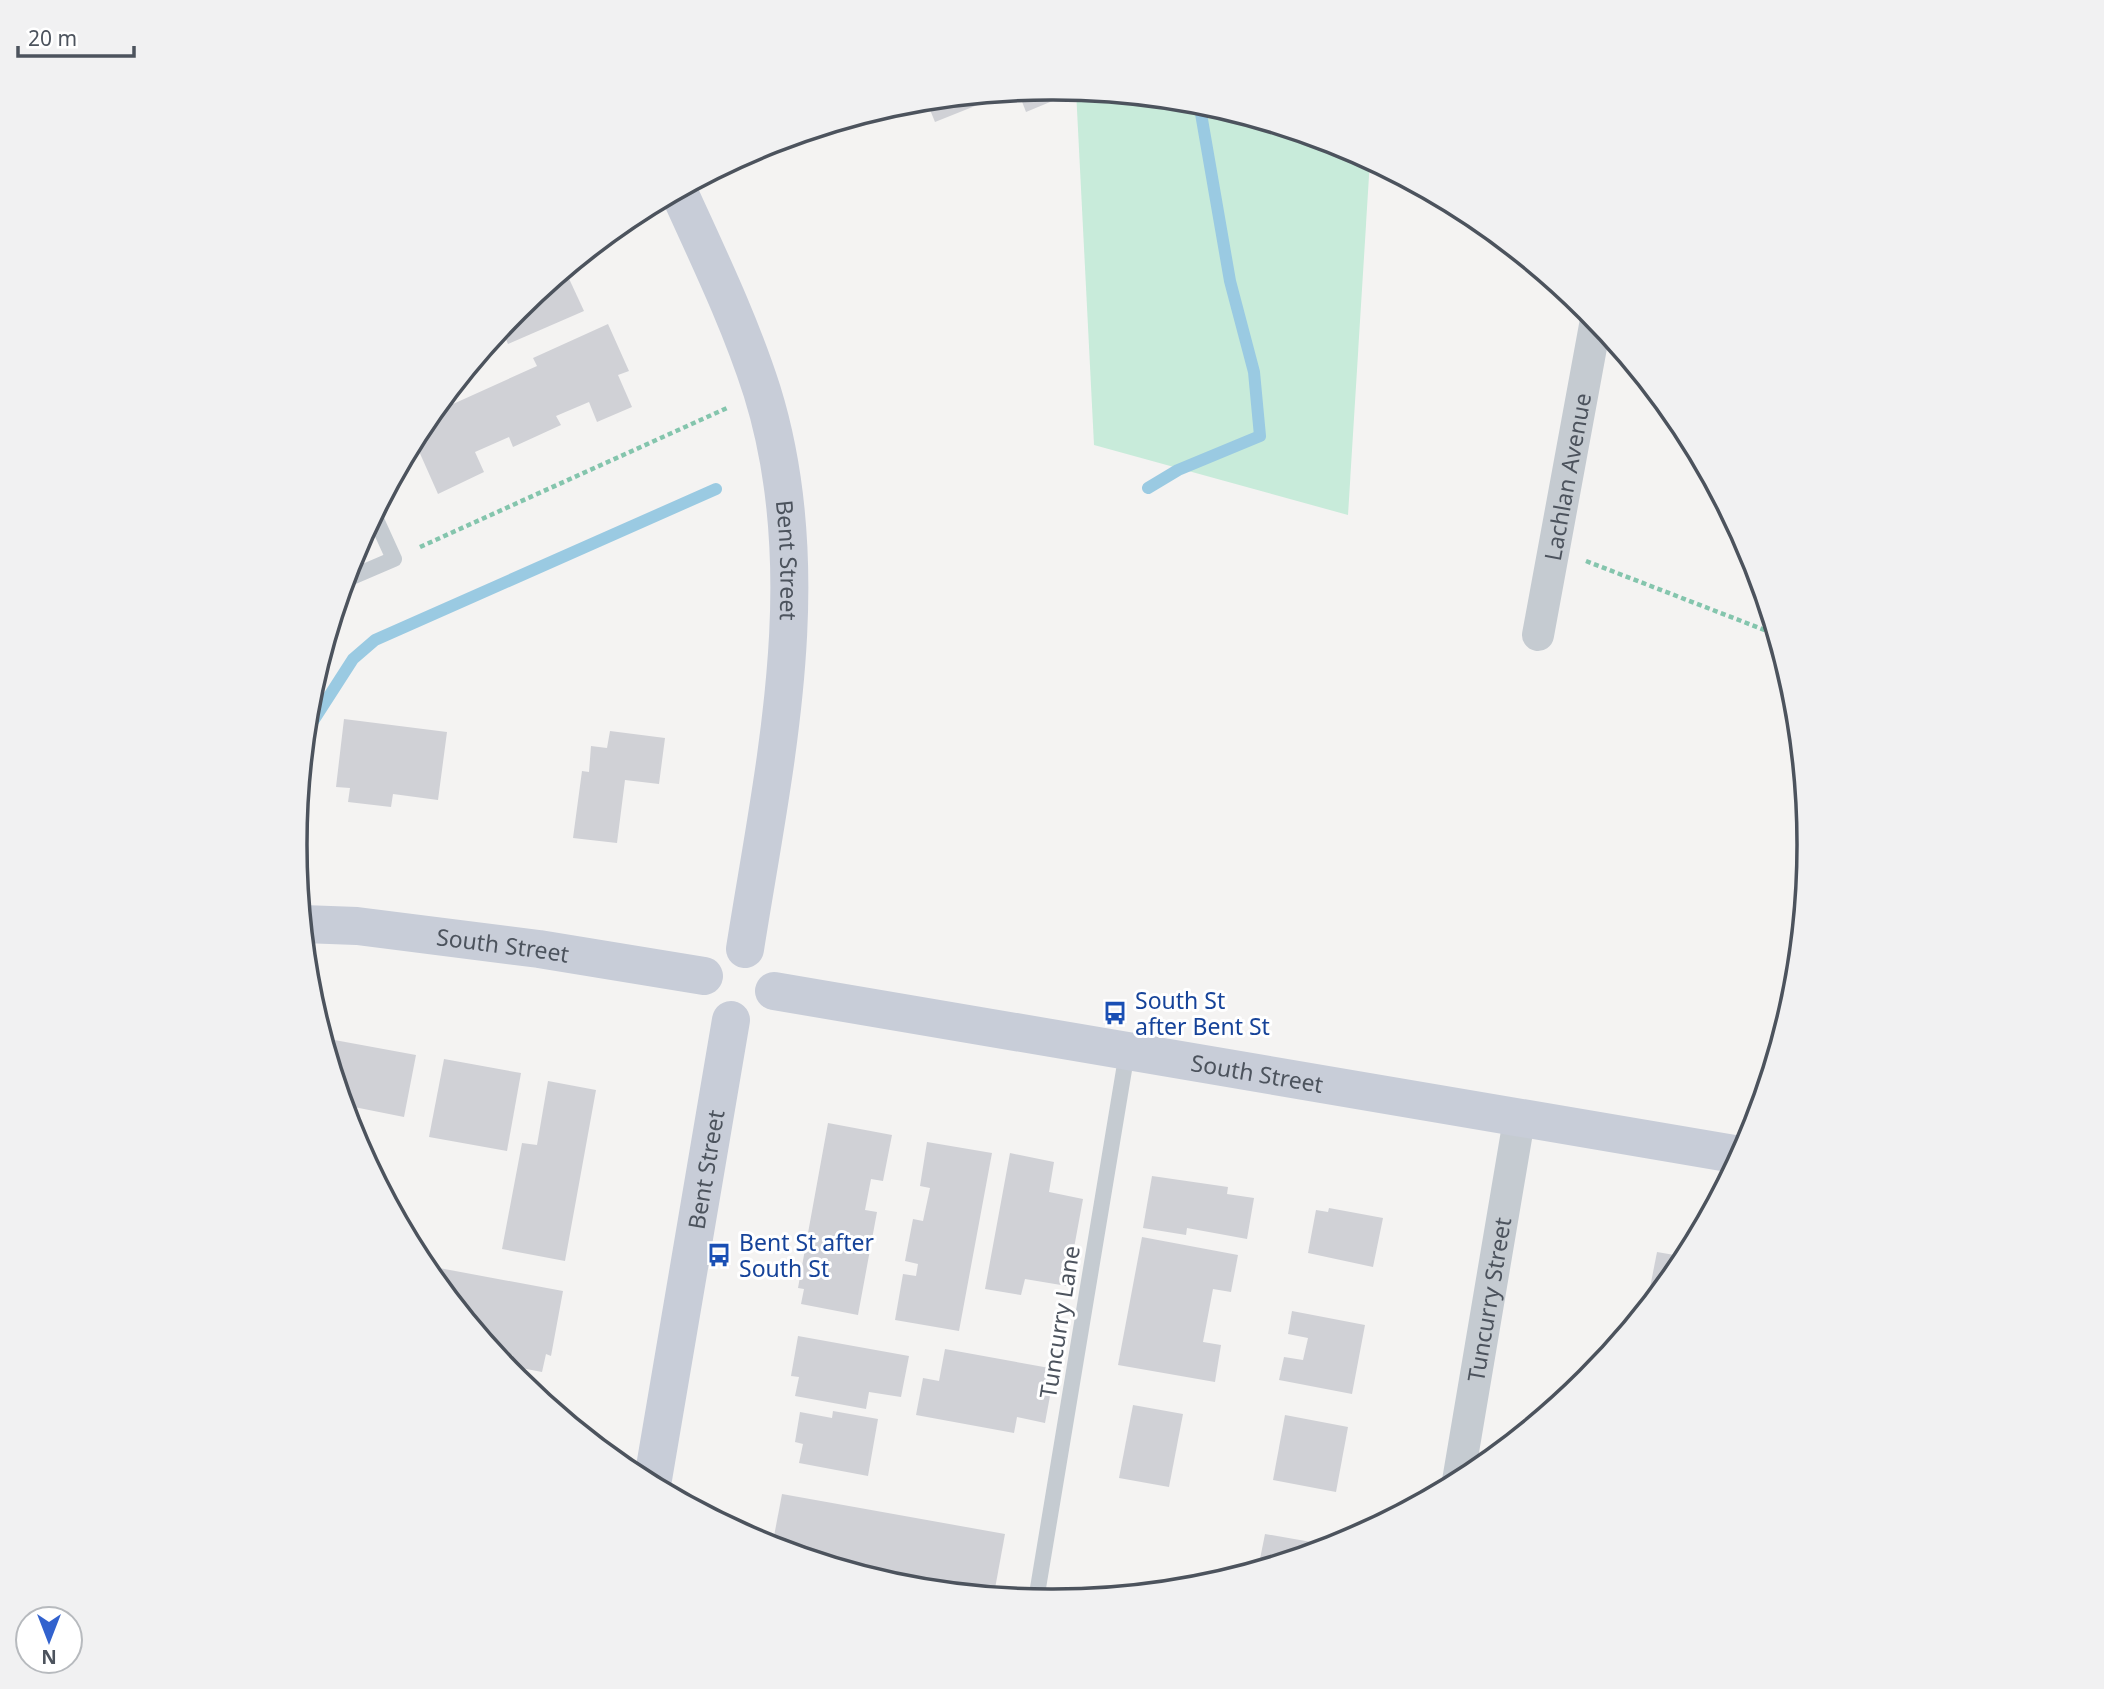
<svg xmlns="http://www.w3.org/2000/svg" width="2104" height="1689" font-family="'Noto Sans',sans-serif">
  <rect width="100%" height="100%" fill="#f4f3f2"/>
  <path fill="#c8ebda" d="M 1076,90 L 1200,102 L 1342,145 L 1370,160 L 1348,515 L 1094,445 Z"/>
  <g fill="none" stroke-linecap="round" stroke-linejoin="round">
    <g stroke="#9acae2" stroke-width="12">
      <path d="M 1148,488 L 1178,470 L 1260,436 L 1254,372 L 1230,281 L 1199,102"/>
      <path d="M 306,732 L 353,659 L 375,640 L 716,489"/>
    </g>
  </g>
  <g fill="#d0d1d6">
    <path d="M 1052,88 L 1079,90 L 1026,112 L 1018,91 Z"/>
    <path d="M 982,94 L 985,102 L 935,122 L 926,100 Z"/>
    <path d="M 565,270 L 584,311 L 508,344 L 501,328 L 517,309 Z"/>
    <path d="M 608,324 L 629,371 L 618,375 L 632,407 L 597,422 L 589,402 L 556,416 L 561,425 L 513,447 L 509,437 L 475,452 L 484,472 L 438,494 L 414,440 L 445,397 L 449,395 L 453,404 L 537,366 L 533,358 Z"/>
    <path d="M 344,719 L 447,732 L 438,800 L 393,794 L 391,807 L 348,802 L 350,788 L 336,787 Z"/>
    <path d="M 610,731 L 665,738 L 659,784 L 625,780 L 617,843 L 573,838 L 582,771 L 589,772 L 591,746 L 607,748 Z"/>
    <path d="M 329,1039 L 416,1055 L 404,1117 L 344,1105 L 344,1086 L 338,1085 L 327,1050 Z"/>
    <path d="M 444,1059 L 521,1073 L 507,1151 L 429,1137 Z"/>
    <path d="M 548,1081 L 596,1090 L 565,1261 L 502,1249 L 522,1143 L 537,1145 Z"/>
    <path d="M 828,1123 L 892,1135 L 883,1181 L 871,1179 L 865,1210 L 877,1212 L 858,1315 L 801,1304 L 804,1289 L 798,1288 Z"/>
    <path d="M 927,1142 L 992,1153 L 959,1331 L 895,1320 L 903,1274 L 916,1276 L 918,1264 L 905,1261 L 913,1219 L 923,1221 L 930,1188 L 920,1186 Z"/>
    <path d="M 1010,1153 L 1054,1162 L 1049,1192 L 1083,1199 L 1067,1286 L 1025,1279 L 1021,1295 L 985,1289 Z"/>
    <path d="M 1152,1176 L 1228,1187 L 1227,1194 L 1254,1198 L 1247,1239 L 1187,1228 L 1186,1235 L 1143,1228 Z"/>
    <path d="M 1329,1208 L 1383,1218 L 1373,1267 L 1308,1253 L 1316,1210 L 1328,1212 Z"/>
    <path d="M 1142,1237 L 1238,1255 L 1231,1292 L 1213,1289 L 1203,1342 L 1221,1345 L 1215,1382 L 1118,1365 Z"/>
    <path d="M 1657,1252 L 1686,1257 L 1646,1308 Z"/>
    <path d="M 423,1265 L 563,1291 L 551,1356 L 546,1354 L 542,1372 L 511,1366 L 513,1355 L 494,1352 Z"/>
    <path d="M 1292,1311 L 1365,1325 L 1352,1394 L 1279,1380 L 1284,1357 L 1303,1360 L 1308,1338 L 1288,1334 Z"/>
    <path d="M 798,1336 L 909,1356 L 901,1397 L 869,1392 L 866,1409 L 795,1396 L 799,1377 L 791,1376 Z"/>
    <path d="M 945,1349 L 1055,1369 L 1045,1423 L 1017,1417 L 1014,1433 L 916,1415 L 923,1378 L 939,1381 Z"/>
    <path d="M 1133,1405 L 1183,1414 L 1169,1487 L 1119,1478 Z"/>
    <path d="M 833,1411 L 878,1419 L 868,1476 L 799,1463 L 803,1444 L 795,1442 L 800,1412 L 832,1418 Z"/>
    <path d="M 1285,1415 L 1348,1427 L 1336,1492 L 1273,1480 Z"/>
    <path d="M 782,1494 L 1005,1534 L 994,1594 L 824,1563 L 772,1547 Z"/>
    <path d="M 1265,1534 L 1334,1546 L 1258,1569 Z"/>
  </g>
  <g fill="none" stroke-linecap="round" stroke-linejoin="round">
    <g stroke="#84c5ad" stroke-width="4.5" stroke-dasharray="5 3.5" stroke-linecap="butt">
      <path d="M 420,547 L 727,408"/>
      <path d="M 1586,561 L 1775,634"/>
    </g>
    <g stroke="#c5cbd1" stroke-width="16">
      <path d="M 345,580 L 394,559 L 374,515"/>
      <path d="M 1036,1600 L 1127,1052"/>
    </g>
    <g stroke="#c5cbd1" stroke-width="32">
      <path id="s1" d="M 1538,635 L 1596,320"/>
      <path id="s2" d="M 1458,1481 L 1519,1120"/>
    </g>
    <g stroke="#c8cdd8" stroke-width="38">
      <path id="s3" d="M 678,190 C 708,256 740,322 762,391 C 819,574 774,766 745,949"/>
      <path id="s4" d="M 303,924 L 357,926 L 539,949 L 704,976"/>
      <path id="s5" d="M 774,991 L 1740,1155"/>
      <path id="s6" d="M 652,1485 L 731,1020"/>
    </g>
  </g>
  <defs>
    <g id="bus-bare" transform="scale(1.89)"><path d="M-5-6H5V4H4V6H2V4H-2V6H-4V4H-5ZM-3.5-4V0h7V-4ZM-3.5 1.2v1.5H-2V1.2ZM2 1.2v1.5H3.5V1.2Z" fill="#1a4fb4" stroke="#fff" stroke-width="2.5" paint-order="stroke"/></g>
  </defs>
  <g fill-rule="evenodd">
    <use href="#bus-bare" x="1115" y="1013"/>
    <use href="#bus-bare" x="719" y="1255"/>
  </g>
  <g text-anchor="middle" dominant-baseline="central" stroke-width="6" stroke-linejoin="round" paint-order="stroke">
    <g font-size="23" fill="#4c535d" stroke="#fff">
      <text stroke="none"><textPath href="#s1" startOffset="161">Lachlan Avenue</textPath></text>
      <text stroke="none"><textPath href="#s3" startOffset="390">Bent Street</textPath></text>
      <text stroke="none"><textPath href="#s4" startOffset="201">South Street</textPath></text>
      <text stroke="none"><textPath href="#s5" startOffset="490">South Street</textPath></text>
      <text stroke="none"><textPath href="#s6" startOffset="320">Bent Street</textPath></text>
      <text stroke="none"><textPath href="#s2" startOffset="184">Tuncurry Street</textPath></text>
      <text transform="translate(1059 1322) rotate(-81)">Tuncurry Lane</text>
    </g>
    <g font-size="23" fill="#164399" stroke="#fff" text-anchor="start">
      <text x="1135" y="1000">South St<tspan x="1135" dy="26">after Bent St</tspan></text>
      <text x="739" y="1242">Bent St after<tspan x="739" dy="26">South St</tspan></text>
    </g>
  </g>
  <path d="M0 0H2104V1689H0ZM1051 100H1053A744 744 0 0 1 1797 844V845A744 744 0 0 1 1053 1589H1051A744 744 0 0 1 307 845V844A744 744 0 0 1 1051 100Z" fill="#f1f1f2" fill-rule="evenodd"/>
  <path fill="none" stroke="#4c535d" stroke-width="3.5" d="M1051 100H1053A744 744 0 0 1 1797 844V845A744 744 0 0 1 1053 1589H1051A744 744 0 0 1 307 845V844A744 744 0 0 1 1051 100Z"/>
  <g transform="translate(49 1640) rotate(180)"><circle r="33" fill="#ffffff" stroke="#b7babe" stroke-width="2"/>
  <path d="M0-5L12 26L0 18L-12 26Z" fill="#3262ce"/>
  <text y="-10" font-size="19" font-weight="bold" text-anchor="middle" fill="#4c535d">N</text>
  </g>
  <path d="M18 46v10h116v-10" fill="none" stroke="#4c535d" stroke-width="3.5"/>
  <text x="28" y="46" font-size="21" fill="#4c535d" stroke="#ffffff" stroke-width="5" paint-order="stroke">20 m</text>
</svg>
